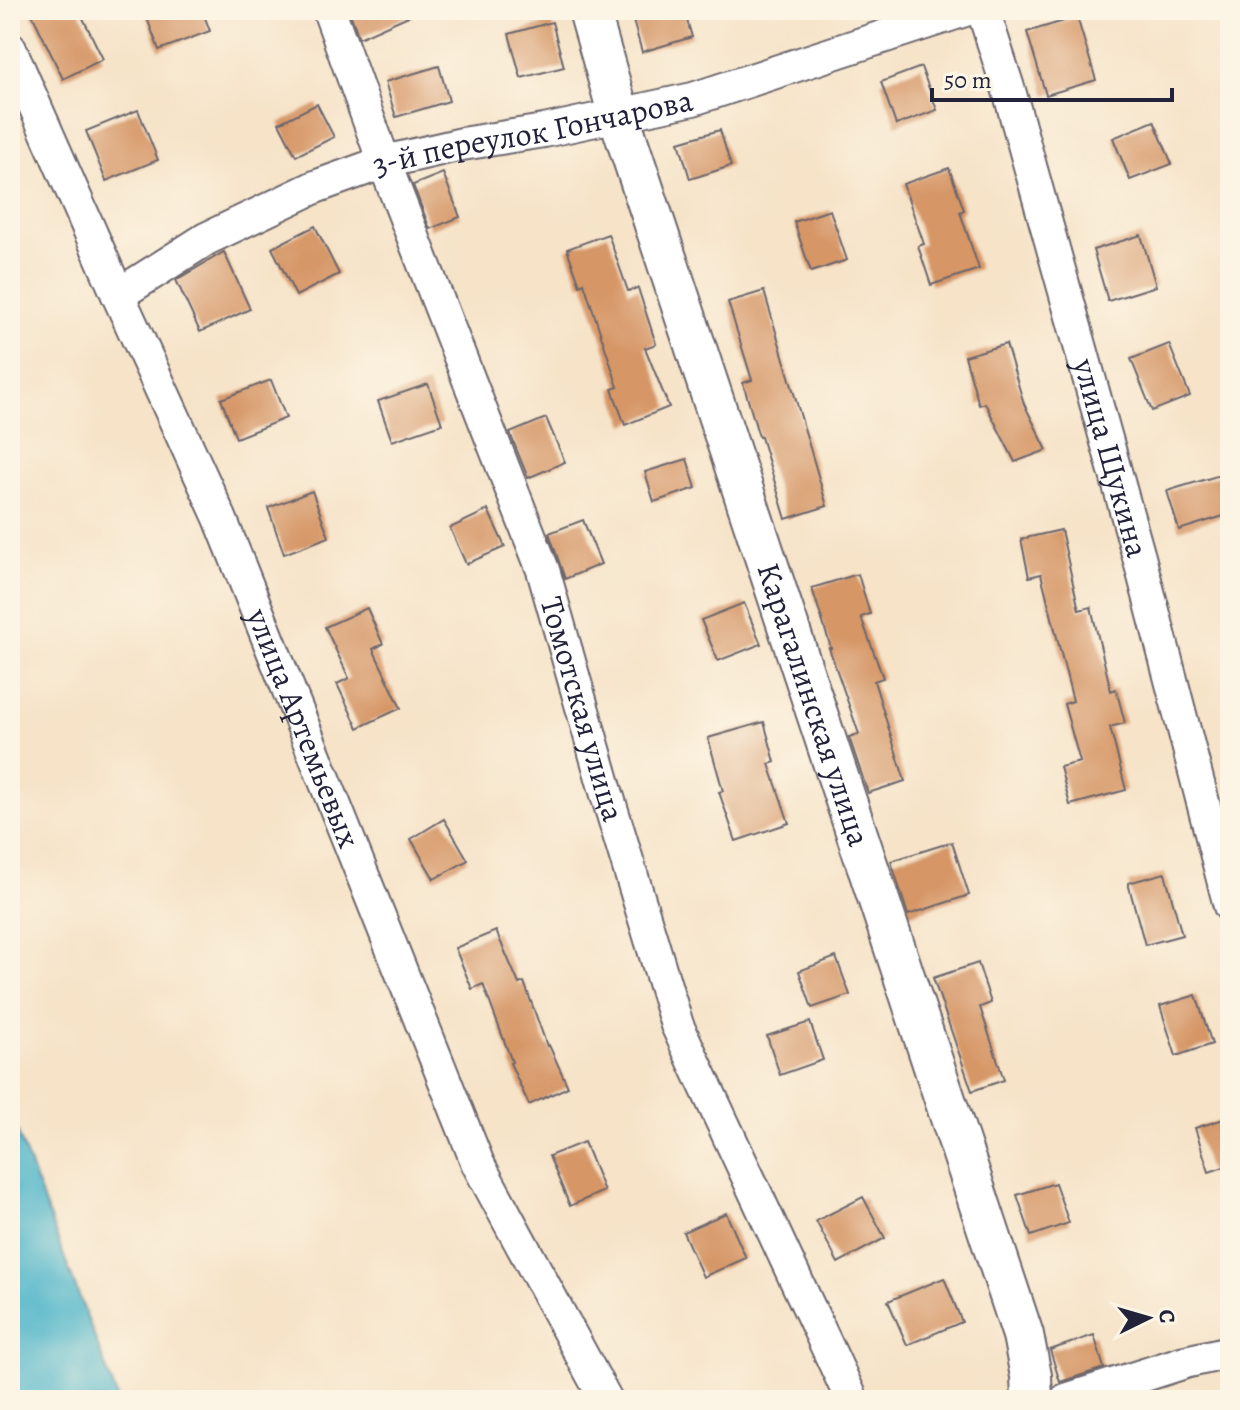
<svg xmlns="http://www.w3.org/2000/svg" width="1240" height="1410" font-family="Alegreya,serif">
  <rect width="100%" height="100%" fill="#fcf5e5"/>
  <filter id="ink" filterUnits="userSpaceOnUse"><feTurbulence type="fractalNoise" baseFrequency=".0125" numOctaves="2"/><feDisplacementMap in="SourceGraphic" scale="16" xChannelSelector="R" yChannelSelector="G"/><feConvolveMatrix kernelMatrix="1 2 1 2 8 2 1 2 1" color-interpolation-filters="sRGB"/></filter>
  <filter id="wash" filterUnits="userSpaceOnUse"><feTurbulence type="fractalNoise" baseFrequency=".006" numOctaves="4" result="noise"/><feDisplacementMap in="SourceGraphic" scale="32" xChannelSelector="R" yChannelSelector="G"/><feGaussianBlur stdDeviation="1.8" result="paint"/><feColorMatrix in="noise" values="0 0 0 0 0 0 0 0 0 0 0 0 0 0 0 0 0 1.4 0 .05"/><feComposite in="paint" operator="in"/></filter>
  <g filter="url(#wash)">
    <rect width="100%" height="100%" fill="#f6e3c8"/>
    <path fill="#4bb4c9" stroke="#366b82" stroke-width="2" d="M 10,1112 L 118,1400 L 10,1400 Z"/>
    <g id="blocks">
      <g fill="#d69666">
        <path d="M 30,10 L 79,10 L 103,59 L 63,79 Z"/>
        <path d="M 144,10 L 202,10 L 210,31 L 159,50 Z"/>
        <path d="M 349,10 L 422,10 L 359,38 Z"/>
        <path d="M 630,10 L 684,10 L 692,37 L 642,52 Z"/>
        <path d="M 1077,17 L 1096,80 L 1046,95 L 1027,32 Z"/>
        <path d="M 552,22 L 564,67 L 521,78 L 509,34 Z"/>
        <path d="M 439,66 L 449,101 L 396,117 L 385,82 Z"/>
        <path d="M 921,67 L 937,110 L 896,125 L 881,82 Z"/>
        <path d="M 317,104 L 334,137 L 296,156 L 279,123 Z"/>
        <path d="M 138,110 L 158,160 L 106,181 L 86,131 Z"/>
        <path d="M 1154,121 L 1172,164 L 1130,180 L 1113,138 Z"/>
        <path d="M 720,130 L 731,166 L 690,179 L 679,142 Z"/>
        <path d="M 949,168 L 964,210 L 960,212 L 979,269 L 931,285 L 918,246 L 924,244 L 903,184 Z"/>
        <path d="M 443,173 L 460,217 L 430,229 L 413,185 Z"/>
        <path d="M 830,210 L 847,260 L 811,272 L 794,222 Z"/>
        <path d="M 315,226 L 339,274 L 296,296 L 272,248 Z"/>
        <path d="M 608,234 L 628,291 L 638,288 L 656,344 L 645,348 L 669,407 L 625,425 L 612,389 L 618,387 L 584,283 L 580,285 L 567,249 Z"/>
        <path d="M 1141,235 L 1156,286 L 1108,301 L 1093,250 Z"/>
        <path d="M 224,252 L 250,309 L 200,332 L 176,280 Z"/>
        <path d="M 764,291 L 827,506 L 786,519 L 761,437 L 759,437 L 743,383 L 752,380 L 728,302 Z"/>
        <path d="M 1006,344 L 1024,404 L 1047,450 L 1015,462 L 985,403 L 979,405 L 965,356 Z"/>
        <path d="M 1169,344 L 1190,396 L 1152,411 L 1131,359 Z"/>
        <path d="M 271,380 L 286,418 L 236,438 L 221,399 Z"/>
        <path d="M 428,384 L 442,424 L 392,441 L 378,401 Z"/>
        <path d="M 546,418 L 565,462 L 528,478 L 510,433 Z"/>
        <path d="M 687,459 L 696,488 L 654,502 L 645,472 Z"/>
        <path d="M 1230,472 L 1230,514 L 1179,530 L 1167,491 Z"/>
        <path d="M 312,491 L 329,537 L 284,554 L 268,508 Z"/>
        <path d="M 488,510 L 505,547 L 466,564 L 450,528 Z"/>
        <path d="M 583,520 L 601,564 L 565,579 L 549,533 Z"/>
        <path d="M 1061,530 L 1079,610 L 1091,607 L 1111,691 L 1116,689 L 1125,723 L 1110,727 L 1126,790 L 1070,805 L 1060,767 L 1080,762 L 1064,704 L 1073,701 L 1041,574 L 1029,577 L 1021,539 Z"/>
        <path d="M 858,574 L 870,614 L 861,617 L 883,678 L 874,681 L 905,781 L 868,793 L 849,737 L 859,734 L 829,648 L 831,648 L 812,588 Z"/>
        <path d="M 744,603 L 761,644 L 718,661 L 701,620 Z"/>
        <path d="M 367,608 L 383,644 L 373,649 L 401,708 L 358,728 L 337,684 L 349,678 L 325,627 Z"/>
        <path d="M 764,722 L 775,762 L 769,764 L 789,823 L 736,841 L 719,792 L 723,791 L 708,738 Z"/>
        <path d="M 444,819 L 468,860 L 434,879 L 411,839 Z"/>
        <path d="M 952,842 L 969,895 L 908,915 L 891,861 Z"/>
        <path d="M 1165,873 L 1182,935 L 1145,945 L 1128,883 Z"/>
        <path d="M 496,931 L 519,984 L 524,982 L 547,1046 L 549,1045 L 568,1087 L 529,1105 L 510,1063 L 512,1062 L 483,984 L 472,989 L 455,948 Z"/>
        <path d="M 836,957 L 850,995 L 812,1008 L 799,971 Z"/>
        <path d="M 978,963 L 991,1003 L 980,1007 L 1004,1080 L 972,1091 L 933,978 Z"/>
        <path d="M 1196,995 L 1212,1044 L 1176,1056 L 1160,1006 Z"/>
        <path d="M 810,1022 L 823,1060 L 780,1075 L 767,1036 Z"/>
        <path d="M 1230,1117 L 1230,1165 L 1209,1172 L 1195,1128 Z"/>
        <path d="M 584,1142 L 604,1191 L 570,1206 L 549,1156 Z"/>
        <path d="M 1055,1183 L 1069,1223 L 1031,1236 L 1017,1195 Z"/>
        <path d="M 863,1197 L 885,1238 L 838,1263 L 816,1221 Z"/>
        <path d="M 726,1213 L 746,1258 L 703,1277 L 683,1232 Z"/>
        <path d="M 944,1278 L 962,1322 L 907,1345 L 888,1301 Z"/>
        <path d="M 1094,1335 L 1104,1368 L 1060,1382 L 1050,1350 Z"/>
      </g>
    </g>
  </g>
  <g filter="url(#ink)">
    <use href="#blocks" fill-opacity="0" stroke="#6c666c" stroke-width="2"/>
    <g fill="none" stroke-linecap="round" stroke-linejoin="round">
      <g stroke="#6c666c" stroke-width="36">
        <g id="minor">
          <path id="s1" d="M 329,10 L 384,162 L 543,570 L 605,788 L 677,1025 L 852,1400"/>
          <path id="s2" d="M 983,10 L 1010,94 L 1139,557 L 1230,906"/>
          <path id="s3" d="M 10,49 L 118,295 L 220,518 L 478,1164 L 606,1400"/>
          <path id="s4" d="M 118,295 L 206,239 L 315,187 L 384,162 L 462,144 L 544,131 L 693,99 L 965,10"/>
          <path d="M 1066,1400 L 1185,1362 L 1230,1352"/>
        </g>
      </g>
      <g stroke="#6c666c" stroke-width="44">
        <g id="tertiary">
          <path id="s5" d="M 589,10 L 619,116 L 1023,1335 L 1031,1376 L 1032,1400"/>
        </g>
      </g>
      <use href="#minor" stroke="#fff" stroke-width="32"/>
      <use href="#tertiary" stroke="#fff" stroke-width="40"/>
    </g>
  </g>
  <g text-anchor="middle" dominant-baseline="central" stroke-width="8" stroke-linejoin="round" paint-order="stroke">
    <g font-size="32" fill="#22223b" stroke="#fcf5e5">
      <text stroke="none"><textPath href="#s4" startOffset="450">3-й переулок Гончарова</textPath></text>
      <text stroke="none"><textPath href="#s2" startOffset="466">улица Щукина</textPath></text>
      <text stroke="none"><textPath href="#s5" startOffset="730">Карагалинская улица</textPath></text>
      <text stroke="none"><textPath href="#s1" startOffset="744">Томотская улица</textPath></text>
      <text stroke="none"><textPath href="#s3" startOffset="740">улица Артемьевых</textPath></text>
    </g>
  </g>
  <rect width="1240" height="1410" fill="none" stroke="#fcf5e5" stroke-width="40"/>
  <g transform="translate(1148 1318) rotate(85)" stroke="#fcf5e5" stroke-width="6" paint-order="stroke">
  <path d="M0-6L14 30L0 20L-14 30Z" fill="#22223b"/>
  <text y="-12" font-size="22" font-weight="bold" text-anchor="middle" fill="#22223b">С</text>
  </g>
  <path d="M932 88v12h240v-12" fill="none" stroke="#22223b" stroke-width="4"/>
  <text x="944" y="88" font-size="24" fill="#22223b" stroke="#fcf5e5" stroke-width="6" paint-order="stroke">50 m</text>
</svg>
